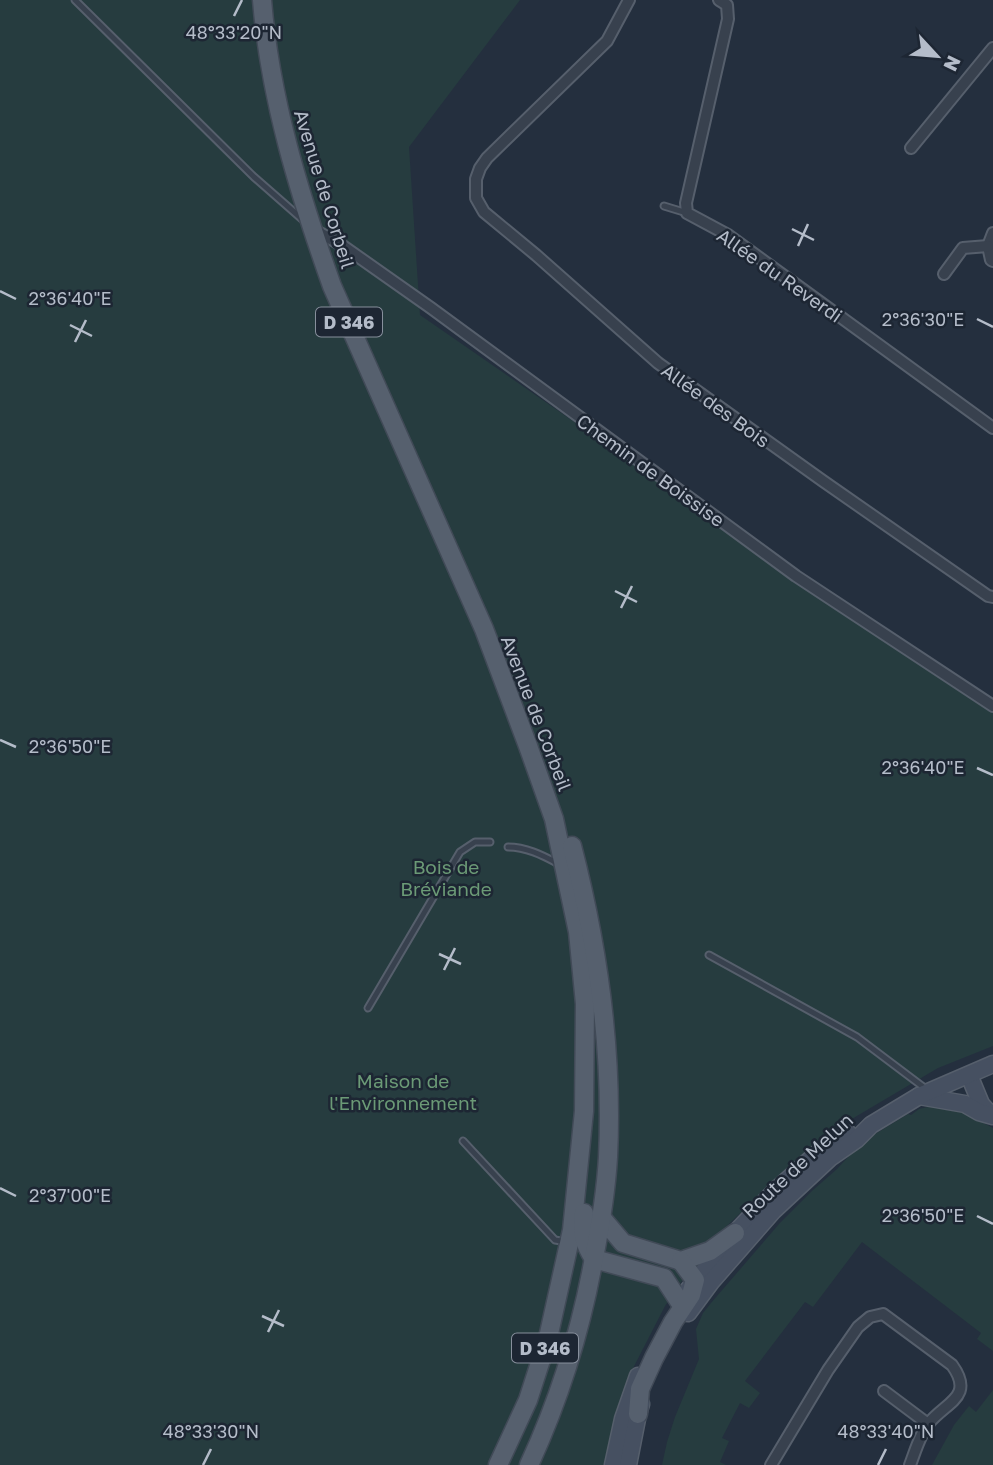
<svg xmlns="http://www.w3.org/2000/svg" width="993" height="1465" font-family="'Golos Text',sans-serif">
  <rect width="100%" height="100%" fill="#242f3e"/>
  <g fill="#263c3f">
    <path d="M 0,0 L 520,0 L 409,147 L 420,315 L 993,712 L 993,1046 L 938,1068 L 840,1126 L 782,1173 L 705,1247 L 665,1306 L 628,1378 L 607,1465 L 0,1465 Z"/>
    <path d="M 936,1105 L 953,1107 L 993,1128 L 993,1351 L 977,1339 L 981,1333 L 862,1242 L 813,1307 L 805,1302 L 745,1381 L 760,1393 L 749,1408 L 740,1403 L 722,1438 L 729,1441 L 720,1462 L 726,1465 L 662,1465 L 667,1442 L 675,1417 L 699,1359 L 696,1329 L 703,1313 L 711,1303 L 779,1224 L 813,1190 L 837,1169 L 862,1142 L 908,1114 L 911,1115 L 919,1109 Z"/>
    <path d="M 993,1390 L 993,1465 L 932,1465 L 954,1425 L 969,1406 L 976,1412 Z"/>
  </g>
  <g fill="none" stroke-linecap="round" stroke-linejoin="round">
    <g stroke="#565f6c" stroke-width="9">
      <g id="lane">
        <path d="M 75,0 L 254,177 L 302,219"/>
        <path d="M 664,206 L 687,213"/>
        <path d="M 508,847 C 526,847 542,855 557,863"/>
        <path d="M 709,955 L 857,1037 L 926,1089"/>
        <path d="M 368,1008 L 460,852 L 475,842 L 490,842"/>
        <path d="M 463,1141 L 555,1240 L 567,1242"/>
      </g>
    </g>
    <g stroke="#565f6c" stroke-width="14">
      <g id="street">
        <path d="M 629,0 L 607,41 L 487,158 L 480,168 L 476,179 L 476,198 L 484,212 L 536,255 L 658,363 L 823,481 L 988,596 L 993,597"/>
        <path d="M 719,0 L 727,5 L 728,19 L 686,203 L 687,213 L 728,235 L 993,428"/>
        <path d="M 911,148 L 993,48"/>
        <path d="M 313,229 L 343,246 L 431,308 L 796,576 L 993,706"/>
        <path d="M 993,233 L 988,246 L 991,260 L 993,261"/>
        <path d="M 944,274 L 963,248 L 988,246"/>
        <path d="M 884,1391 L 928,1424"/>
        <path d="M 771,1465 L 828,1370 L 858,1327 L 870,1317 L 883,1314 L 952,1365 C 975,1397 946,1402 929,1423 C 920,1434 915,1452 910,1465"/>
      </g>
    </g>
    <g stroke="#565f6c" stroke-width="19">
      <g id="secondary">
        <path d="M 969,1075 L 981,1104 L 990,1114"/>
        <path d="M 919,1096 L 965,1104 L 979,1112 L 993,1116"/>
        <path d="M 688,1290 L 735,1233 L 776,1190 L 822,1149 L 849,1134"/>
        <path d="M 688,1313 L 711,1282 L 773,1211 L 830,1158 L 856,1140 L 871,1125 L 919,1096 L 993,1064"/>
        <path d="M 613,1465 L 623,1419 L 638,1376"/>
        <path d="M 628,1465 L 638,1414 L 641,1404"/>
      </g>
    </g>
    <g stroke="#414a57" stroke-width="21">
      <g id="primary">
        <path d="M 262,0 C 270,99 299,193 332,286 L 484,629 L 528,746 L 554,819 L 578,932 L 585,1004 L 584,1111 L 572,1230 L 548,1338 L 528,1400 L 498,1465"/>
        <path d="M 584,1213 C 582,1233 583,1242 594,1259 L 664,1278 L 679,1301"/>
        <path d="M 601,1217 L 623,1243 L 681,1261 L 710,1251 L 735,1233"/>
        <path d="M 638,1414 L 640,1389 L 654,1358 L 673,1322 L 691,1295 L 695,1280 L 681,1261"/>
        <path d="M 529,1465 C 559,1400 580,1333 593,1263 C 600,1228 606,1192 608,1157 C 613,1053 598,946 572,846"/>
      </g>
    </g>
    <use href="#lane" stroke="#38414e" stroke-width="5"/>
    <use href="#street" stroke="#38414e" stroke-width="10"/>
    <use href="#secondary" stroke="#465061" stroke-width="16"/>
    <use href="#primary" stroke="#56606e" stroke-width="18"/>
  </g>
  <path fill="none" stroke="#b4bcc9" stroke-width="2.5" d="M 234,16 L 242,0M 792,229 L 814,240M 798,246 L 808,224M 0,291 L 16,299M 977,319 L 993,327M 70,325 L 92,336M 75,342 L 86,320M 615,591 L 637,602M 621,608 L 632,586M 0,740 L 16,747M 977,768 L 993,775M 439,954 L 461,964M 444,970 L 455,948M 0,1188 L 16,1196M 977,1216 L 993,1224M 262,1316 L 284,1326M 268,1332 L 279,1310M 203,1465 L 211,1449M 878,1465 L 886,1449"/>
  <g text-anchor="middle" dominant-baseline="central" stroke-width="5" stroke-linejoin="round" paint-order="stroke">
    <g fill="#1d2633" stroke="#878f9c" stroke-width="2">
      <rect x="316" y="307.5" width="66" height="29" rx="5"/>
      <rect x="512" y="1333.5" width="66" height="29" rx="5"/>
    </g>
    <g font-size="18" font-weight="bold" fill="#b4bcc9">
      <text x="349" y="322">D 346</text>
      <text x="545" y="1348">D 346</text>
    </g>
    <g font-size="19" fill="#b4bcc9" stroke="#1d2633">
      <text transform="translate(325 189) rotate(73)">Avenue de Corbeil</text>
      <text transform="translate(780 275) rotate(35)">Allée du Reverdi</text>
      <text transform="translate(716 405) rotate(36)">Allée des Bois</text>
      <text transform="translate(651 470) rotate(36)">Chemin de Boissise</text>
      <text transform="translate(537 713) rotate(69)">Avenue de Corbeil</text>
      <text transform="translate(797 1165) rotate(-43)">Route de Melun</text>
    </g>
    <g font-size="19" fill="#6b9a76" stroke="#1d2633">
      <text x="446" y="866">Bois de<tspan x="446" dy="22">Bréviande</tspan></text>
      <text x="403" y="1080">Maison de<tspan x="403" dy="22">l'Environnement</tspan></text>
    </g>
  </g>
  <g font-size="18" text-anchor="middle" fill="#b4bcc9" stroke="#1d2633" stroke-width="5" stroke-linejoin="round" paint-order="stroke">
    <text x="234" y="39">48°33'20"N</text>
    <text x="70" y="305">2°36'40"E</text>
    <text x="923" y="326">2°36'30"E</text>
    <text x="70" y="753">2°36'50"E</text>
    <text x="923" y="774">2°36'40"E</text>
    <text x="70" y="1202">2°37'00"E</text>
    <text x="923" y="1222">2°36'50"E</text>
    <text x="211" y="1438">48°33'30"N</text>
    <text x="886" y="1438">48°33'40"N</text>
  </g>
  <g transform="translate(937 56) rotate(116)" stroke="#1d2633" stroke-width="5" paint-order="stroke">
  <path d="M0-5L12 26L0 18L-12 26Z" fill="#b4bcc9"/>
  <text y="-10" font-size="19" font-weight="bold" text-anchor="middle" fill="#b4bcc9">N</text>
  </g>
</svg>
